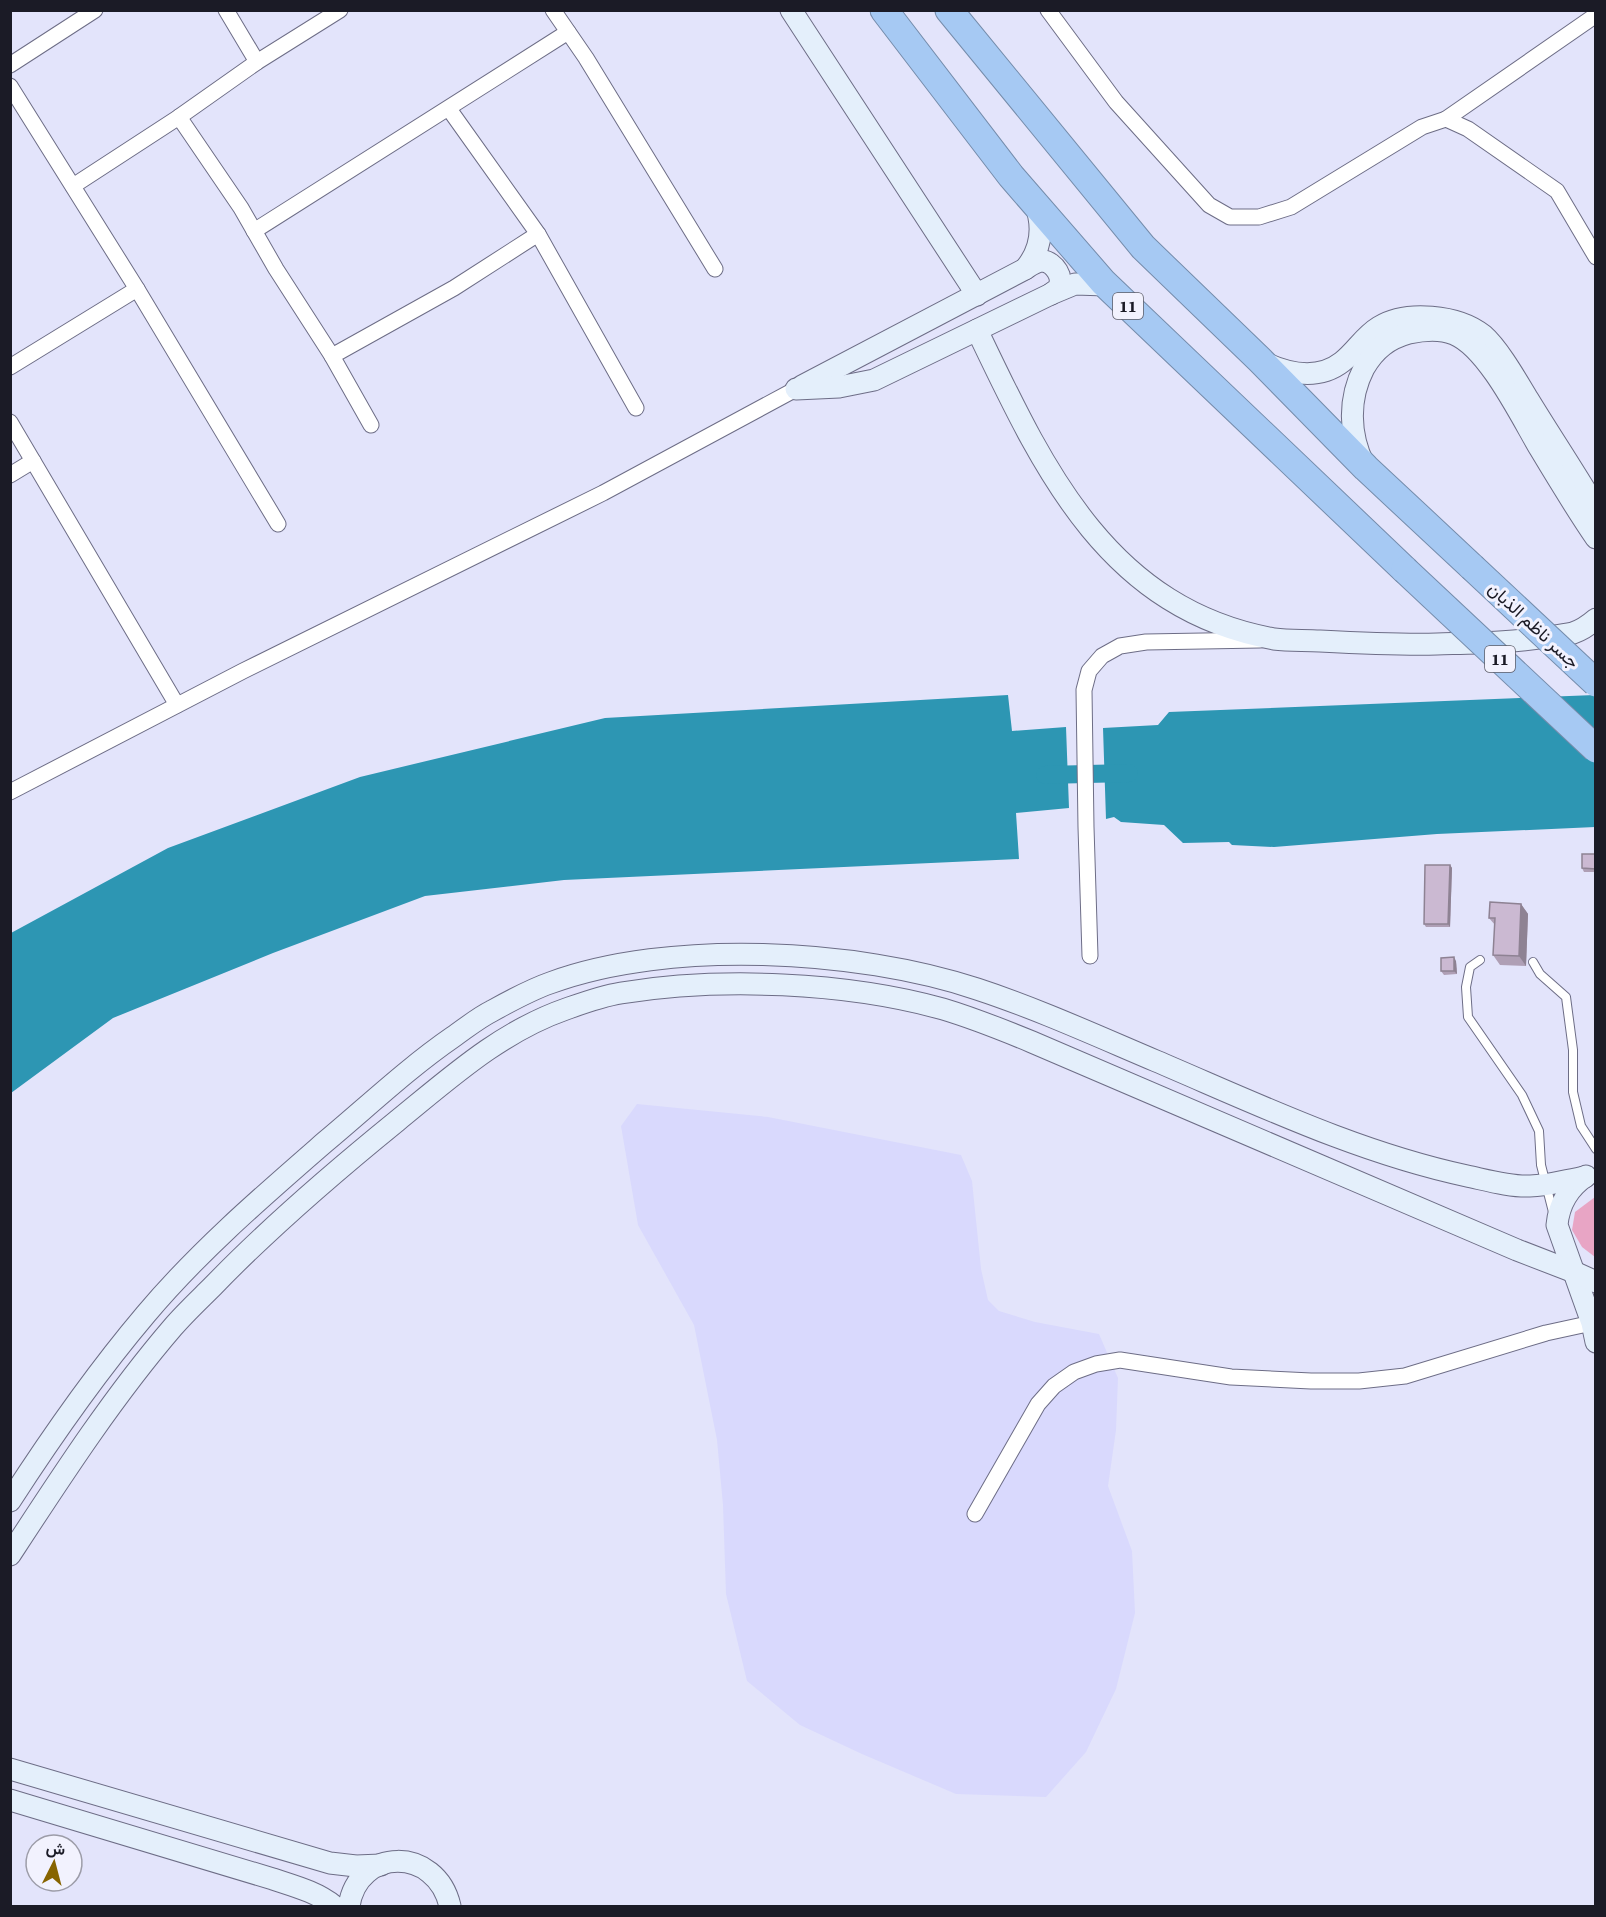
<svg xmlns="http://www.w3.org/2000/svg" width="1606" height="1917" font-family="'Source Serif 4',Vazirmatn,serif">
  <rect width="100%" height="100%" fill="#e3e4fb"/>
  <path fill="#d9d9fd" d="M 637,1104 L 768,1117 L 961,1155 L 972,1181 L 981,1269 L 988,1300 L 999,1311 L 1035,1322 L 1099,1334 L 1118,1378 L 1116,1430 L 1108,1486 L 1132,1551 L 1135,1613 L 1116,1689 L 1086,1752 L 1046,1797 L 956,1794 L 862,1754 L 800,1725 L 747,1681 L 726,1594 L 723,1505 L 717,1440 L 694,1325 L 638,1225 L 621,1126 Z"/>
  <path fill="#e8a5c5" d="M 1595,1197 L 1596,1197 L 1595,1257 L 1582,1247 L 1572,1230 L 1575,1212 Z"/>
  <g fill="#2d96b3">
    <path d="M 1008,695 L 1012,731 L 1066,727 L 1069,808 L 1016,813 L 1019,859 L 564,880 L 425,896 L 273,953 L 113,1018 L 11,1093 L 11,933 L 168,848 L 360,777 L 605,718 Z"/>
    <path d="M 1595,695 L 1595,827 L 1437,834 L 1274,847 L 1232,845 L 1229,842 L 1183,843 L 1164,825 L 1121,822 L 1114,817 L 1106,819 L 1103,728 L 1158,725 L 1169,712 Z"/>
  </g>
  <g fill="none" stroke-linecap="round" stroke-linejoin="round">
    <path stroke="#2d96b3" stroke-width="18" d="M 1045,775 L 1129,773"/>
    <g stroke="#6d6d86" stroke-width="10">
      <g id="lane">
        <path d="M 1480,960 L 1470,967 L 1466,987 L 1468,1017 L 1522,1095 L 1539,1131 L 1541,1165 L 1553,1212"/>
        <path d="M 1533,962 L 1540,974 L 1566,997 L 1573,1050 L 1573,1092 L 1581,1126 L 1596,1149"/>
      </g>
    </g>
    <g stroke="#6d6d86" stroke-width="17">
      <g id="street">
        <path d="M 226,10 L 257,62"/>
        <path d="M 553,10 L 586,58 L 715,269"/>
        <path d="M 1048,10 L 1116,102 L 1209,205 L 1230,217 L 1259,217 L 1291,207 L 1422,127 L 1446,119 L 1468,129 L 1557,191 L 1596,257"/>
        <path d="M 10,65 L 95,10"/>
        <path d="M 10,86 L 137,289 L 278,524"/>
        <path d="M 449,109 L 538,234 L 636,408"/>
        <path d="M 179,117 L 241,208 L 276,269 L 332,356 L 371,425"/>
        <path d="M 1446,119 L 1596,15"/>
        <path d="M 73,186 L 179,117 L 257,62 L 340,10"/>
        <path d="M 254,231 L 568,32"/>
        <path d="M 332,356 L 454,288 L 538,234"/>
        <path d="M 10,367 L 137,289"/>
        <path d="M 10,422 L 177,705"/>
        <path d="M 10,475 L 33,461"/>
        <path d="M 10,792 L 243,671 L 603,493 L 796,389"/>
        <path d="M 1090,956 L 1086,827 L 1084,690 L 1089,671 L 1102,656 L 1120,646 L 1146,642 L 1260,640"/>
        <path d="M 975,1514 L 1038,1404 L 1054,1386 L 1074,1372 L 1096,1364 L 1120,1360 L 1231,1377 L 1311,1381 L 1359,1381 L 1405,1376 L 1546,1333 L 1592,1323"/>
      </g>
    </g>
    <g stroke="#6d6d86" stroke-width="23">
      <g id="secondary">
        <path d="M 791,10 L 977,295"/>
        <path d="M 1025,269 C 1031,265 1036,261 1043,261 C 1054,262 1065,278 1058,288 C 1057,290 1053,292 1051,294"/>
        <path d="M 977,330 C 1043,468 1107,609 1274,639 C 1289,641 1305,640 1320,641 C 1359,643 1398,645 1437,644 C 1474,643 1510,643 1546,637 C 1554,636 1564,635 1573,633 C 1582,630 1589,625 1596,619"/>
        <path d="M 1265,363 C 1289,374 1319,380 1342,362 C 1356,351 1364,336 1379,327 C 1406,310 1458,315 1483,335 C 1499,349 1517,381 1528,399 C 1550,435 1574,471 1596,508"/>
        <path d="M 802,386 L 1025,269 C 1042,249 1044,227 1035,203"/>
        <path d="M 796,389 L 839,387 L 874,380 L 1051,294 L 1075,284 L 1106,285"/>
        <path d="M 1364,465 C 1349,434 1348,399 1364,368 C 1375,349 1388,339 1409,333 C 1423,330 1439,328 1454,334 C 1488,348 1521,417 1540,449 C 1558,479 1576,509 1596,538"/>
        <path d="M 1586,1176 C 1568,1188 1559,1204 1557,1225 L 1592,1323 L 1596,1342"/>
        <path d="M 10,1501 C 52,1436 96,1373 146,1314 C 199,1251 263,1196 325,1142 C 367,1107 408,1068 453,1037 C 466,1028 478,1018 492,1011 C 510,1001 530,990 550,983 C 669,939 857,949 977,989 C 1038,1009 1097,1036 1156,1061 C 1257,1104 1359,1153 1467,1176 C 1486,1180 1511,1187 1530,1186 C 1548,1186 1567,1180 1585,1177"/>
        <path d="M 10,1555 C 61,1477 112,1398 173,1327 C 185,1313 199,1300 213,1286 C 270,1227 333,1173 397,1121 C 450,1078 500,1032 566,1009 C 583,1003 602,996 621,993 C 720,977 846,982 943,1009 C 973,1018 1003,1030 1032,1042 L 1517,1250 L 1574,1272 L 1596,1282"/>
        <path d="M 10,1769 L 330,1863 L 356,1866 L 381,1865"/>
        <path d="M 10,1800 L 273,1879 C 294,1886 317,1892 334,1906"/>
        <path d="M 349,1906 C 358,1847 436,1846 450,1906"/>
      </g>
    </g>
    <g stroke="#758cab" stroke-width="29">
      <g id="highway">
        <path d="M 884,10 L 1011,176 L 1103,282 L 1405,570"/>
        <path d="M 949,10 L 1143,247 L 1260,360 L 1366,468 L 1472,567"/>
      </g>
    </g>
    <use href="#lane" stroke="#fff" stroke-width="8"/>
    <use href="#street" stroke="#fff" stroke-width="15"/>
    <use href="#secondary" stroke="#e4effb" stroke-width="21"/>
    <use href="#highway" stroke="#a6c9f3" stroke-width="27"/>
    <g stroke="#758cab" stroke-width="29" stroke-linecap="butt">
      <g id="highway-bridge">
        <path d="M 1472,567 L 1596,683"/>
        <path d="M 1405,570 L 1596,749"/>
      </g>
    </g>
    <use href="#highway-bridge" stroke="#a6c9f3" stroke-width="27"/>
  </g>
  <g fill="#af9fb5">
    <path d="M 1596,854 L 1596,872 L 1584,872 L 1582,868 Z"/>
    <path d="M 1450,865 L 1452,868 L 1450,927 L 1426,927 L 1424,924 Z"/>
    <path d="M 1521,904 L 1528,914 L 1526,966 L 1500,965 L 1493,955 L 1495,925 L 1489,918 Z"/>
    <path d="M 1456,961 L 1457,974 L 1444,975 L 1441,971 Z"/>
  </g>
  <g fill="#8e8293">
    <path d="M 1450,865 L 1452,868 L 1450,927 L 1448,924 Z"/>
    <path d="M 1521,904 L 1528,914 L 1526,966 L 1519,956 Z"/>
    <path d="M 1454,957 L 1456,961 L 1457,974 L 1454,971 Z"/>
  </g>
  <g fill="#cbb9d2" stroke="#8e8293" stroke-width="1.5">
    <path d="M 1582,854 L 1596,854 L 1596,869 L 1582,868 Z"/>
    <path d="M 1425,865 L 1450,865 L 1448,924 L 1424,924 Z"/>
    <path d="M 1490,902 L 1521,904 L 1519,956 L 1493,955 L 1495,918 L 1489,918 Z"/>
    <path d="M 1454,957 L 1454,971 L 1441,971 L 1441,958 Z"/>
  </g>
  <g text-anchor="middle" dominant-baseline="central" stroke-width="6" stroke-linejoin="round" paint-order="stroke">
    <g fill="#f2f2fe" stroke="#5c5c67" stroke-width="1.5">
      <rect x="1113" y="293" width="30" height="26" rx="4.5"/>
      <rect x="1485" y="646" width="30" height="26" rx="4.5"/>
    </g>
    <g font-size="16" font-weight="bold" fill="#1b1b26">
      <text x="1128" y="306">11</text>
      <text x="1500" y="659">11</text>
    </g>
    <g font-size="18" fill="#1b1b26" stroke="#f2f2fe">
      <text transform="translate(1534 625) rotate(43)">جسر ناظم الذبان</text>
    </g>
  </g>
  <rect width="1606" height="1917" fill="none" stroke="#1b1b26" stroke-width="24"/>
  <g transform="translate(54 1863) rotate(6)"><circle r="28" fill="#f2f2fe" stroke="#9c9ca8" stroke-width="1.5"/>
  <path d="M0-4.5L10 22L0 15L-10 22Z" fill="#876400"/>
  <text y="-9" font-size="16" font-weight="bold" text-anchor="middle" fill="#1b1b26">ش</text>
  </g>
</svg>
